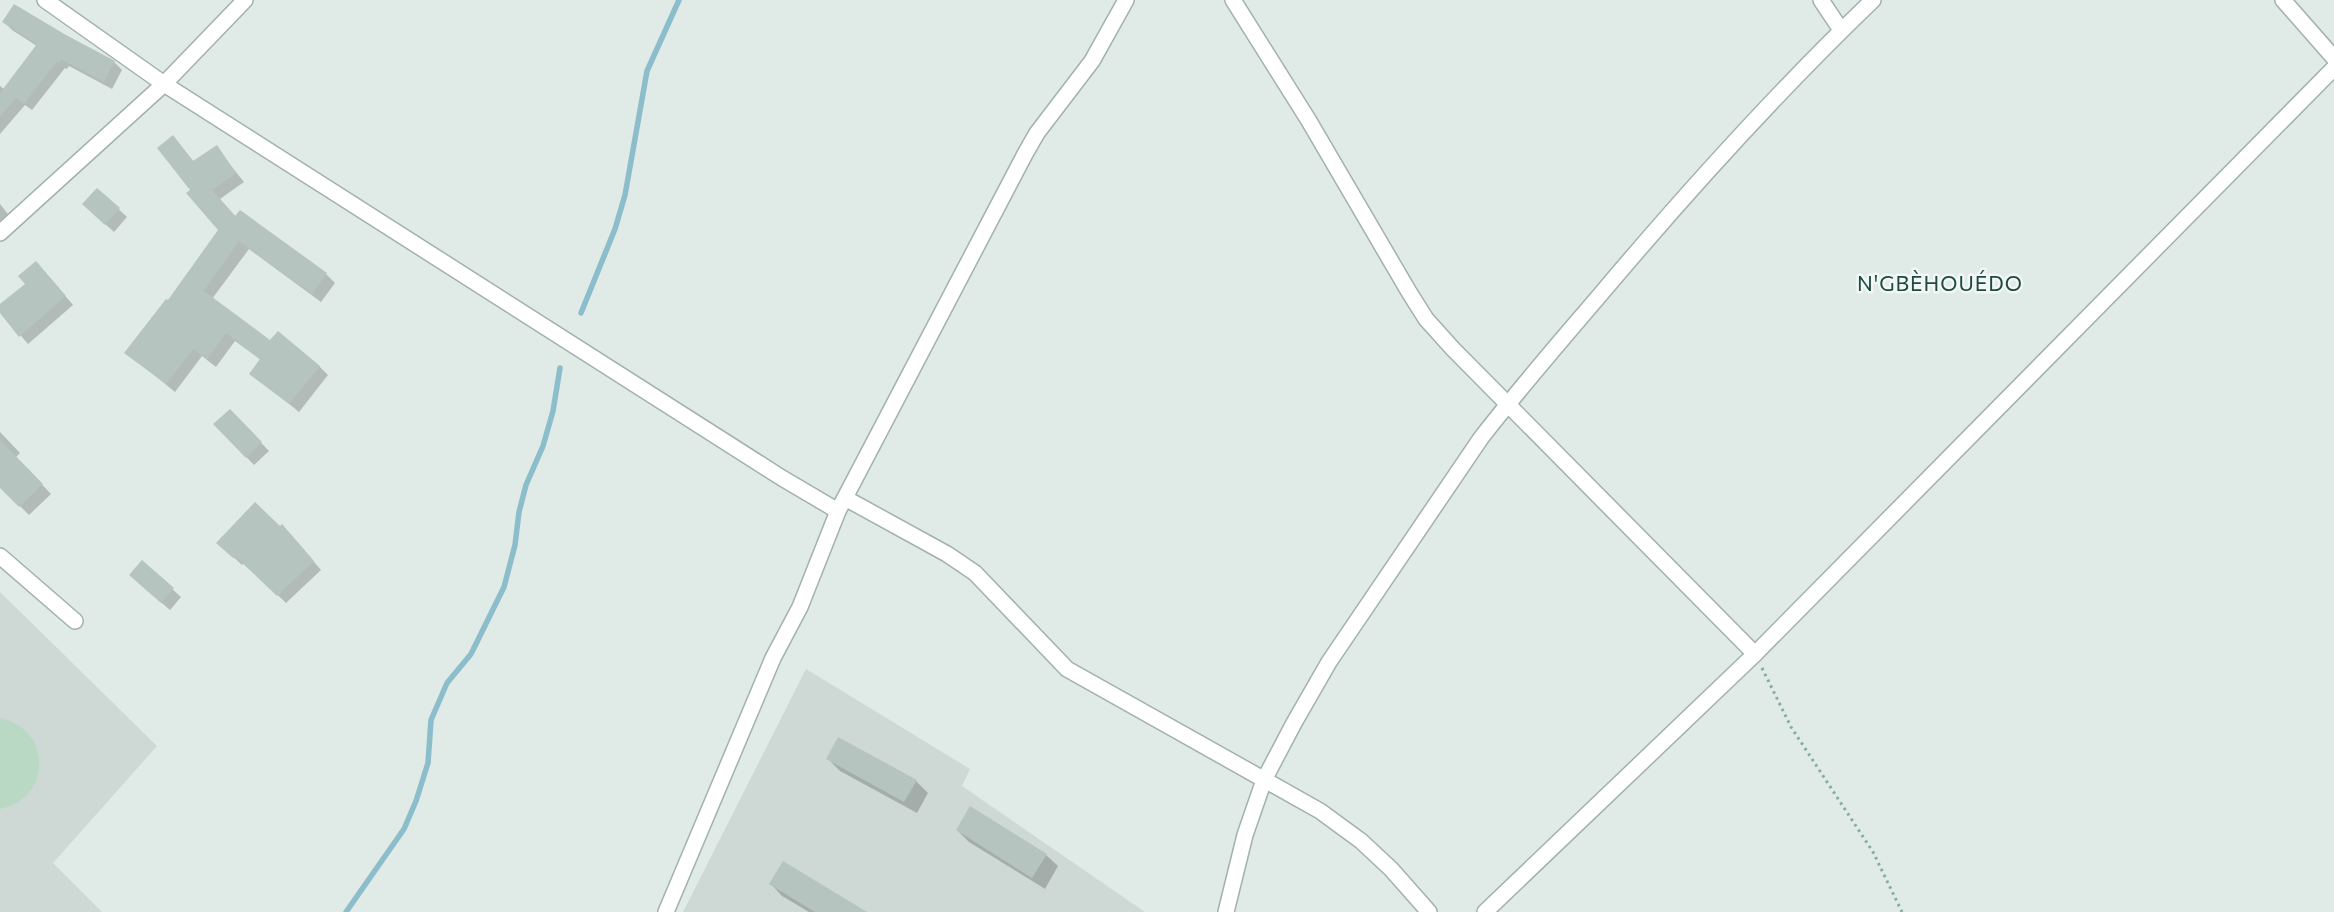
<svg xmlns="http://www.w3.org/2000/svg" width="2334" height="912" font-family="Commissioner,sans-serif">
  <rect width="100%" height="100%" fill="#e0eae6"/>
  <g fill="#ced9d5">
    <path d="M 0,592 L 157,746 L 53,863 L 102,912 L 0,912 Z"/>
    <path d="M 806,669 L 970,769 L 962,786 L 1145,912 L 683,912 Z"/>
  </g>
  <path fill="#bad9c5" d="M 0,718 C 52,729 53,798 0,809 Z"/>
  <g fill="#0003">
    <path d="M 4,22 L 66,36 L 114,62 L 122,70 L 112,89 L 69,66 L 67,69 L 65,68 L 32,110 L 25,105 L 0,134 L 0,86 L 4,89 L 37,46 L 12,30 Z"/>
    <path d="M 181,146 L 194,162 L 216,147 L 244,182 L 220,199 L 236,217 L 240,211 L 326,274 L 335,283 L 321,302 L 249,249 L 212,299 L 270,342 L 319,366 L 328,375 L 299,412 L 251,373 L 261,360 L 235,341 L 216,367 L 202,356 L 175,392 L 126,352 L 168,302 L 220,230 L 192,190 Z"/>
    <path d="M 97,189 L 127,217 L 114,232 L 92,212 Z"/>
    <path d="M 0,204 L 8,214 L 0,221 Z"/>
    <path d="M 36,262 L 73,305 L 28,344 L 0,311 L 0,306 L 26,284 Z"/>
    <path d="M 230,410 L 269,451 L 254,465 L 215,424 Z"/>
    <path d="M 0,432 L 20,453 L 16,457 L 51,494 L 29,515 L 0,486 Z"/>
    <path d="M 280,528 L 290,534 L 321,570 L 286,603 L 244,563 L 242,565 L 226,550 Z"/>
    <path d="M 142,562 L 181,597 L 170,610 L 139,583 Z"/>
    <path d="M 828,759 L 916,781 L 928,793 L 917,813 L 840,771 Z"/>
    <path d="M 957,830 L 1046,855 L 1058,866 L 1045,889 L 969,842 Z"/>
    <path d="M 771,884 L 862,912 L 809,912 L 782,896 Z"/>
  </g>
  <g fill="none" stroke-linecap="round" stroke-linejoin="round">
    <g stroke="#8bbdcb" stroke-width="5.5">
      <path d="M 581,313 L 615,229 L 625,195 L 647,71 L 679,0"/>
      <path d="M 346,912 L 404,829 L 416,801 L 428,763 L 431,720 L 447,683 L 471,654 L 504,587 L 515,545 L 519,512 L 526,485 L 543,446 L 553,411 L 560,368"/>
    </g>
  </g>
  <g fill="#b5c4bf">
    <path d="M 14,4 L 66,35 L 115,61 L 104,82 L 61,59 L 59,63 L 57,61 L 24,104 L 16,98 L 0,117 L 0,93 L 37,44 L 2,22 Z"/>
    <path d="M 173,135 L 193,161 L 217,145 L 236,173 L 212,190 L 235,216 L 240,210 L 327,273 L 312,294 L 239,241 L 204,291 L 270,340 L 278,331 L 320,366 L 289,404 L 249,374 L 260,359 L 226,333 L 207,359 L 193,349 L 166,384 L 124,353 L 166,299 L 168,300 L 218,230 L 186,193 L 190,190 L 157,148 Z"/>
    <path d="M 97,188 L 120,208 L 105,225 L 82,204 Z"/>
    <path d="M 36,261 L 66,296 L 19,337 L 0,313 L 0,304 L 25,284 L 18,276 Z"/>
    <path d="M 230,409 L 262,442 L 246,458 L 213,424 Z"/>
    <path d="M 0,440 L 43,484 L 19,507 L 0,488 Z"/>
    <path d="M 255,502 L 280,526 L 282,524 L 314,561 L 277,596 L 235,556 L 233,558 L 216,543 Z"/>
    <path d="M 142,560 L 174,588 L 161,603 L 129,575 Z"/>
    <path d="M 838,737 L 917,780 L 904,802 L 826,759 Z"/>
    <path d="M 970,806 L 1047,854 L 1032,878 L 956,830 Z"/>
    <path d="M 783,861 L 867,912 L 815,912 L 769,884 Z"/>
  </g>
  <g fill="none" stroke-linecap="round" stroke-linejoin="round">
    <g stroke="#a3b1ad" stroke-width="18">
      <g id="minor">
        <path d="M 45,0 L 164,84 L 782,478 L 838,511"/>
        <path d="M 1233,0 L 1309,121 L 1409,292 L 1426,319 L 1453,349 L 1755,654"/>
        <path d="M 1821,0 L 1841,30"/>
        <path d="M 2283,0 L 2334,58"/>
        <path d="M 0,233 L 164,84 L 245,0"/>
        <path d="M 845,498 L 947,554 L 975,573 L 1067,669 L 1320,811 L 1361,841 L 1391,869 L 1429,912"/>
        <path d="M 0,556 L 75,621"/>
        <path d="M 666,912 L 773,658 L 800,607 L 838,511 L 1025,154 L 1037,133 L 1092,61 L 1126,0"/>
        <path d="M 1226,912 L 1245,835 L 1264,780 L 1294,723 L 1329,662 L 1481,438 C 1519,389 1560,342 1600,295 C 1686,193 1776,93 1873,0"/>
        <path d="M 1485,912 L 1755,654 L 2334,68"/>
      </g>
    </g>
    <path stroke="#83aba1" stroke-width="3" stroke-dasharray="2.5 4" stroke-linecap="butt" d="M 1762,668 L 1791,727 L 1873,852 L 1902,912"/>
    <use href="#minor" stroke="#fff" stroke-width="15"/>
  </g>
  <g text-anchor="middle" dominant-baseline="central" stroke-width="5" stroke-linejoin="round" paint-order="stroke">
    <g font-size="21" letter-spacing="1" fill="#204942" stroke="#f0f7f4">
      <text x="1940" y="282">N'GBÈHOUÉDO</text>
    </g>
  </g>
</svg>
